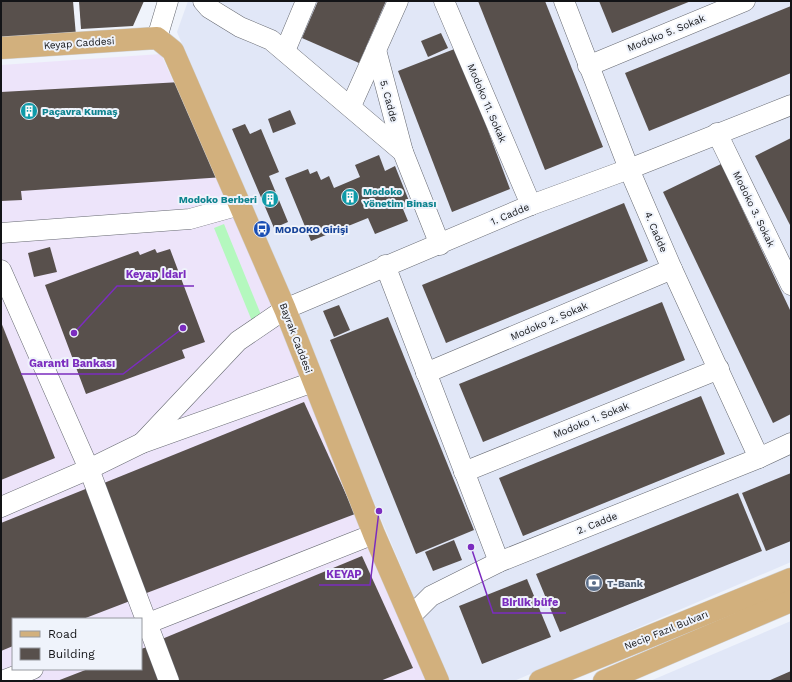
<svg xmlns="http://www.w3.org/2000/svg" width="792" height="682" font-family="'Work Sans',sans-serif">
  <rect width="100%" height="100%" fill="#eff3fb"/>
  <path fill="#ede4fa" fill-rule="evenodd" d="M 161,54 L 281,321 L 303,386 L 430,681 L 1,681 L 1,65 ZM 13,619 L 141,619 L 141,669 L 13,669 Z"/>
  <g fill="#e1e7f7">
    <path d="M 188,1 L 791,1 L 791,562 L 514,681 L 449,681 L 177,32 Z"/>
    <path d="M 791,621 L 791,681 L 650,681 Z"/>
  </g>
  <path fill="#b4f8be" d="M 224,224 L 264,322 L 254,326 L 214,228 Z"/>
  <g fill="#58504c">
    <path d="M 1,1 L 73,1 L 76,36 L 1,38 Z"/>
    <path d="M 79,1 L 144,1 L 133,26 L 81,29 Z"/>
    <path d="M 318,1 L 386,1 L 359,63 L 302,38 Z"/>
    <path d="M 478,1 L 545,1 L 603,147 L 545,170 Z"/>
    <path d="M 599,1 L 691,1 L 612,33 Z"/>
    <path d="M 791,6 L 791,73 L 649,131 L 625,73 Z"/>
    <path d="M 441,33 L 448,48 L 428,57 L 421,41 Z"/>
    <path d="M 457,48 L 510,189 L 452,212 L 398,71 Z"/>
    <path d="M 181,82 L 224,177 L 21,191 L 22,200 L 1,201 L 1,92 Z"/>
    <path d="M 290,110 L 296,124 L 273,133 L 268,119 Z"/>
    <path d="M 245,124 L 250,134 L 261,129 L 279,172 L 269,176 L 288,222 L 274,228 L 232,129 Z"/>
    <path d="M 791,138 L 791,227 L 755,156 Z"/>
    <path d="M 379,155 L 385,171 L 395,166 L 411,206 L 403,209 L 408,221 L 375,234 L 368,218 L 311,241 L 285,178 L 308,169 L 310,174 L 317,171 L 321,180 L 329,176 L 334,188 L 360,177 L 355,165 Z"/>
    <path d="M 721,164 L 791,312 L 791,414 L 773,423 L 663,192 Z"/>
    <path d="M 624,203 L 648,261 L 446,343 L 422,285 Z"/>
    <path d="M 50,247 L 57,272 L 34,277 L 28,253 Z"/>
    <path d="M 155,249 L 157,253 L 170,249 L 205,342 L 182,350 L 185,358 L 86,394 L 45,285 L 138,251 L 140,255 Z"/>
    <path d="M 662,302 L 685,360 L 483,442 L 459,384 Z"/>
    <path d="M 339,305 L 350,330 L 334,337 L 323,311 Z"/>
    <path d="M 388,317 L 474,530 L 416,554 L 330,340 Z"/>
    <path d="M 1,322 L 55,458 L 1,480 Z"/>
    <path d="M 701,396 L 725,454 L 523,536 L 499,478 Z"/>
    <path d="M 304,402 L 355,514 L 144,594 L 104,483 Z"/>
    <path d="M 791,473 L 791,541 L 766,551 L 742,493 Z"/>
    <path d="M 88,488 L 130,601 L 83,619 L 13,619 L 13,646 L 1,651 L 1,523 Z"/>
    <path d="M 738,493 L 762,551 L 560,632 L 536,574 Z"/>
    <path d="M 454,540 L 462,560 L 433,571 L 425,552 Z"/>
    <path d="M 362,556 L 413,668 L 380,681 L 177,681 L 162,639 Z"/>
    <path d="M 527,579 L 551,637 L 482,664 L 459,606 Z"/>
    <path d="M 147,647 L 160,681 L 57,681 L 88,669 L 141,669 L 141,649 Z"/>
    <path d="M 791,671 L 791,681 L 768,681 Z"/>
  </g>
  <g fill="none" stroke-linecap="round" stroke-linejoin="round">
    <g stroke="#676a72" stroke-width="21">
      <g id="minor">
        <path d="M 203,1 L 209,8 L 240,27 L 271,40 L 403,152 L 440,245"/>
        <path d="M 444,1 L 531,205"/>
        <path d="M 564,1 L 629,169 L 672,269 L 759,458"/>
        <path d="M 157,38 L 168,1"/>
        <path d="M 376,50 L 403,152"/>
        <path d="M 285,51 L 306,1"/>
        <path d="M 588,66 L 745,1"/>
        <path d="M 351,106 L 398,1"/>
        <path d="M 717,133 L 791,285"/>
        <path d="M 1,233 L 190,219 L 240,205"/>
        <path d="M 385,265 L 499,562"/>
        <path d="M 1,270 L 89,469 L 169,681"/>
        <path d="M 426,373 L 672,269"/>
        <path d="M 142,443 L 238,341 L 285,309 L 531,205 L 629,169 L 791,105"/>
        <path d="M 464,472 L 719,369"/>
        <path d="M 1,507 L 89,469 L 142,443 L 313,382"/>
        <path d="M 411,616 L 431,596 L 499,562 L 759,458 L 791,443"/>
        <path d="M 141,626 L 374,534"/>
        <path d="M 2,681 L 33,669"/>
      </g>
    </g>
    <g stroke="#d0d0d1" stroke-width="23">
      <g id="major">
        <path d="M 1,48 L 157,38 L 173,51 L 285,309 L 374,534 L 438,681"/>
        <path d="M 540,681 L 791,579"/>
        <path d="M 604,681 L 791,601"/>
      </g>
    </g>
    <use href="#minor" stroke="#fff" stroke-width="20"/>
    <use href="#major" stroke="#d2b07d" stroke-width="22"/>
  </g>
  <defs>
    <g id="building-disc" transform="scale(0.9)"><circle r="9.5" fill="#0f9aa8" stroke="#eff3fb"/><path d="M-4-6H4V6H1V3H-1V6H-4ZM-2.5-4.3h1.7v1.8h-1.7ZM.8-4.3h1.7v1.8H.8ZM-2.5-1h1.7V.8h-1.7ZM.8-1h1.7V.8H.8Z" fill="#fff"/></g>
    <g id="bus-disc" transform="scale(0.9)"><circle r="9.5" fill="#1a4fb4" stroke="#eff3fb"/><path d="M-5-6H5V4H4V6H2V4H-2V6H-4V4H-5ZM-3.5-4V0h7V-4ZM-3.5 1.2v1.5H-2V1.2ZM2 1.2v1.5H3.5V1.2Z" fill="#fff"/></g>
    <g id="bank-disc" transform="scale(0.9)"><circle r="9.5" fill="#5c6f8a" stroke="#eff3fb"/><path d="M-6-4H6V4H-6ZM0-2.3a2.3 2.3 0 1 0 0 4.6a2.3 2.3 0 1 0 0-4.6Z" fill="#fff"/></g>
  </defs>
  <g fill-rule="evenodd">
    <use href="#building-disc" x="29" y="111"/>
    <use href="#building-disc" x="350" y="197"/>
    <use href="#building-disc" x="270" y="199"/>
    <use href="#bus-disc" x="262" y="229"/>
    <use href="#bank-disc" x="594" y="583"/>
  </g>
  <g text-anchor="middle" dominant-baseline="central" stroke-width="4" stroke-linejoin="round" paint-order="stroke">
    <g font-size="10" fill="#131417" stroke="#eff3fb">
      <text transform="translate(666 33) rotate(-22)">Modoko 5. Sokak</text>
      <text transform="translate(79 43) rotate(-4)">Keyap Caddesi</text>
      <text transform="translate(389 101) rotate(75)">5. Cadde</text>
      <text transform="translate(487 103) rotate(67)">Modoko 11. Sokak</text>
      <text transform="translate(754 209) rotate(64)">Modoko 3. Sokak</text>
      <text transform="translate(510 214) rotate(-23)">1. Cadde</text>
      <text transform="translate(656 232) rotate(67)">4. Cadde</text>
      <text transform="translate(549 321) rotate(-23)">Modoko 2. Sokak</text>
      <text transform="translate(296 338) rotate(69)">Bayrak Caddesi</text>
      <text transform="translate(591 420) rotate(-22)">Modoko 1. Sokak</text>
      <text transform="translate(597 523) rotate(-22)">2. Cadde</text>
      <text transform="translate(666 630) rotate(-22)">Necip Fazıl Bulvarı</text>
    </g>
    <g font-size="10" font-weight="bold" fill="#0d838f" stroke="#eff3fb" text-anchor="start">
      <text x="42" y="111">Paçavra Kumaş</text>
      <text x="363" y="191">Modoko<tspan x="363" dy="12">Yönetim Binası</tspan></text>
      <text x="257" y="199" text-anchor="end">Modoko Berberi</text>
    </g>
    <g font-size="10" font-weight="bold" fill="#164399" stroke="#eff3fb" text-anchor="start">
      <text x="275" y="229">MODOKO Girişi</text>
    </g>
    <g font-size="10" font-weight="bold" fill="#4e5e75" stroke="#eff3fb" text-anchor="start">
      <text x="607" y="583">T-Bank</text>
    </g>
  </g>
  <path fill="none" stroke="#7b2cbf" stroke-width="1.5" d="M74 333L117 286H194M183 328L123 374H21M379 511L370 585H319M471 547L493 613H566"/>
  <g fill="#7b2cbf" stroke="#eff3fb" stroke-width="1.5">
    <circle cx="74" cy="333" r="4"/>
    <circle cx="183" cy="328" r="4"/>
    <circle cx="379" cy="511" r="4"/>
    <circle cx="471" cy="547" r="4"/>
  </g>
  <g font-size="11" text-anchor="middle" font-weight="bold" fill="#7b2cbf" stroke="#eff3fb" stroke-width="4" stroke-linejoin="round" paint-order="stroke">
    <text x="156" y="278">Keyap İdari</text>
    <text x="72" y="367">Garanti Bankası</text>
    <text x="344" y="578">KEYAP</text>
    <text x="530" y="606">Birlik büfe</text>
  </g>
  <rect width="792" height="682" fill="none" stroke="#131417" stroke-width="4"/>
  <rect x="12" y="618" width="130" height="52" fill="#eff3fb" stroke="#979aa0"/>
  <rect x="20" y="631" width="20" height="6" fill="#d2b07d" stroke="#979aa0"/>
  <text x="48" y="638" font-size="12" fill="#131417">Road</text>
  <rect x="20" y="648" width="20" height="12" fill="#58504c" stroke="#979aa0"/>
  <text x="48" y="658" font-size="12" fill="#131417">Building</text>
</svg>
